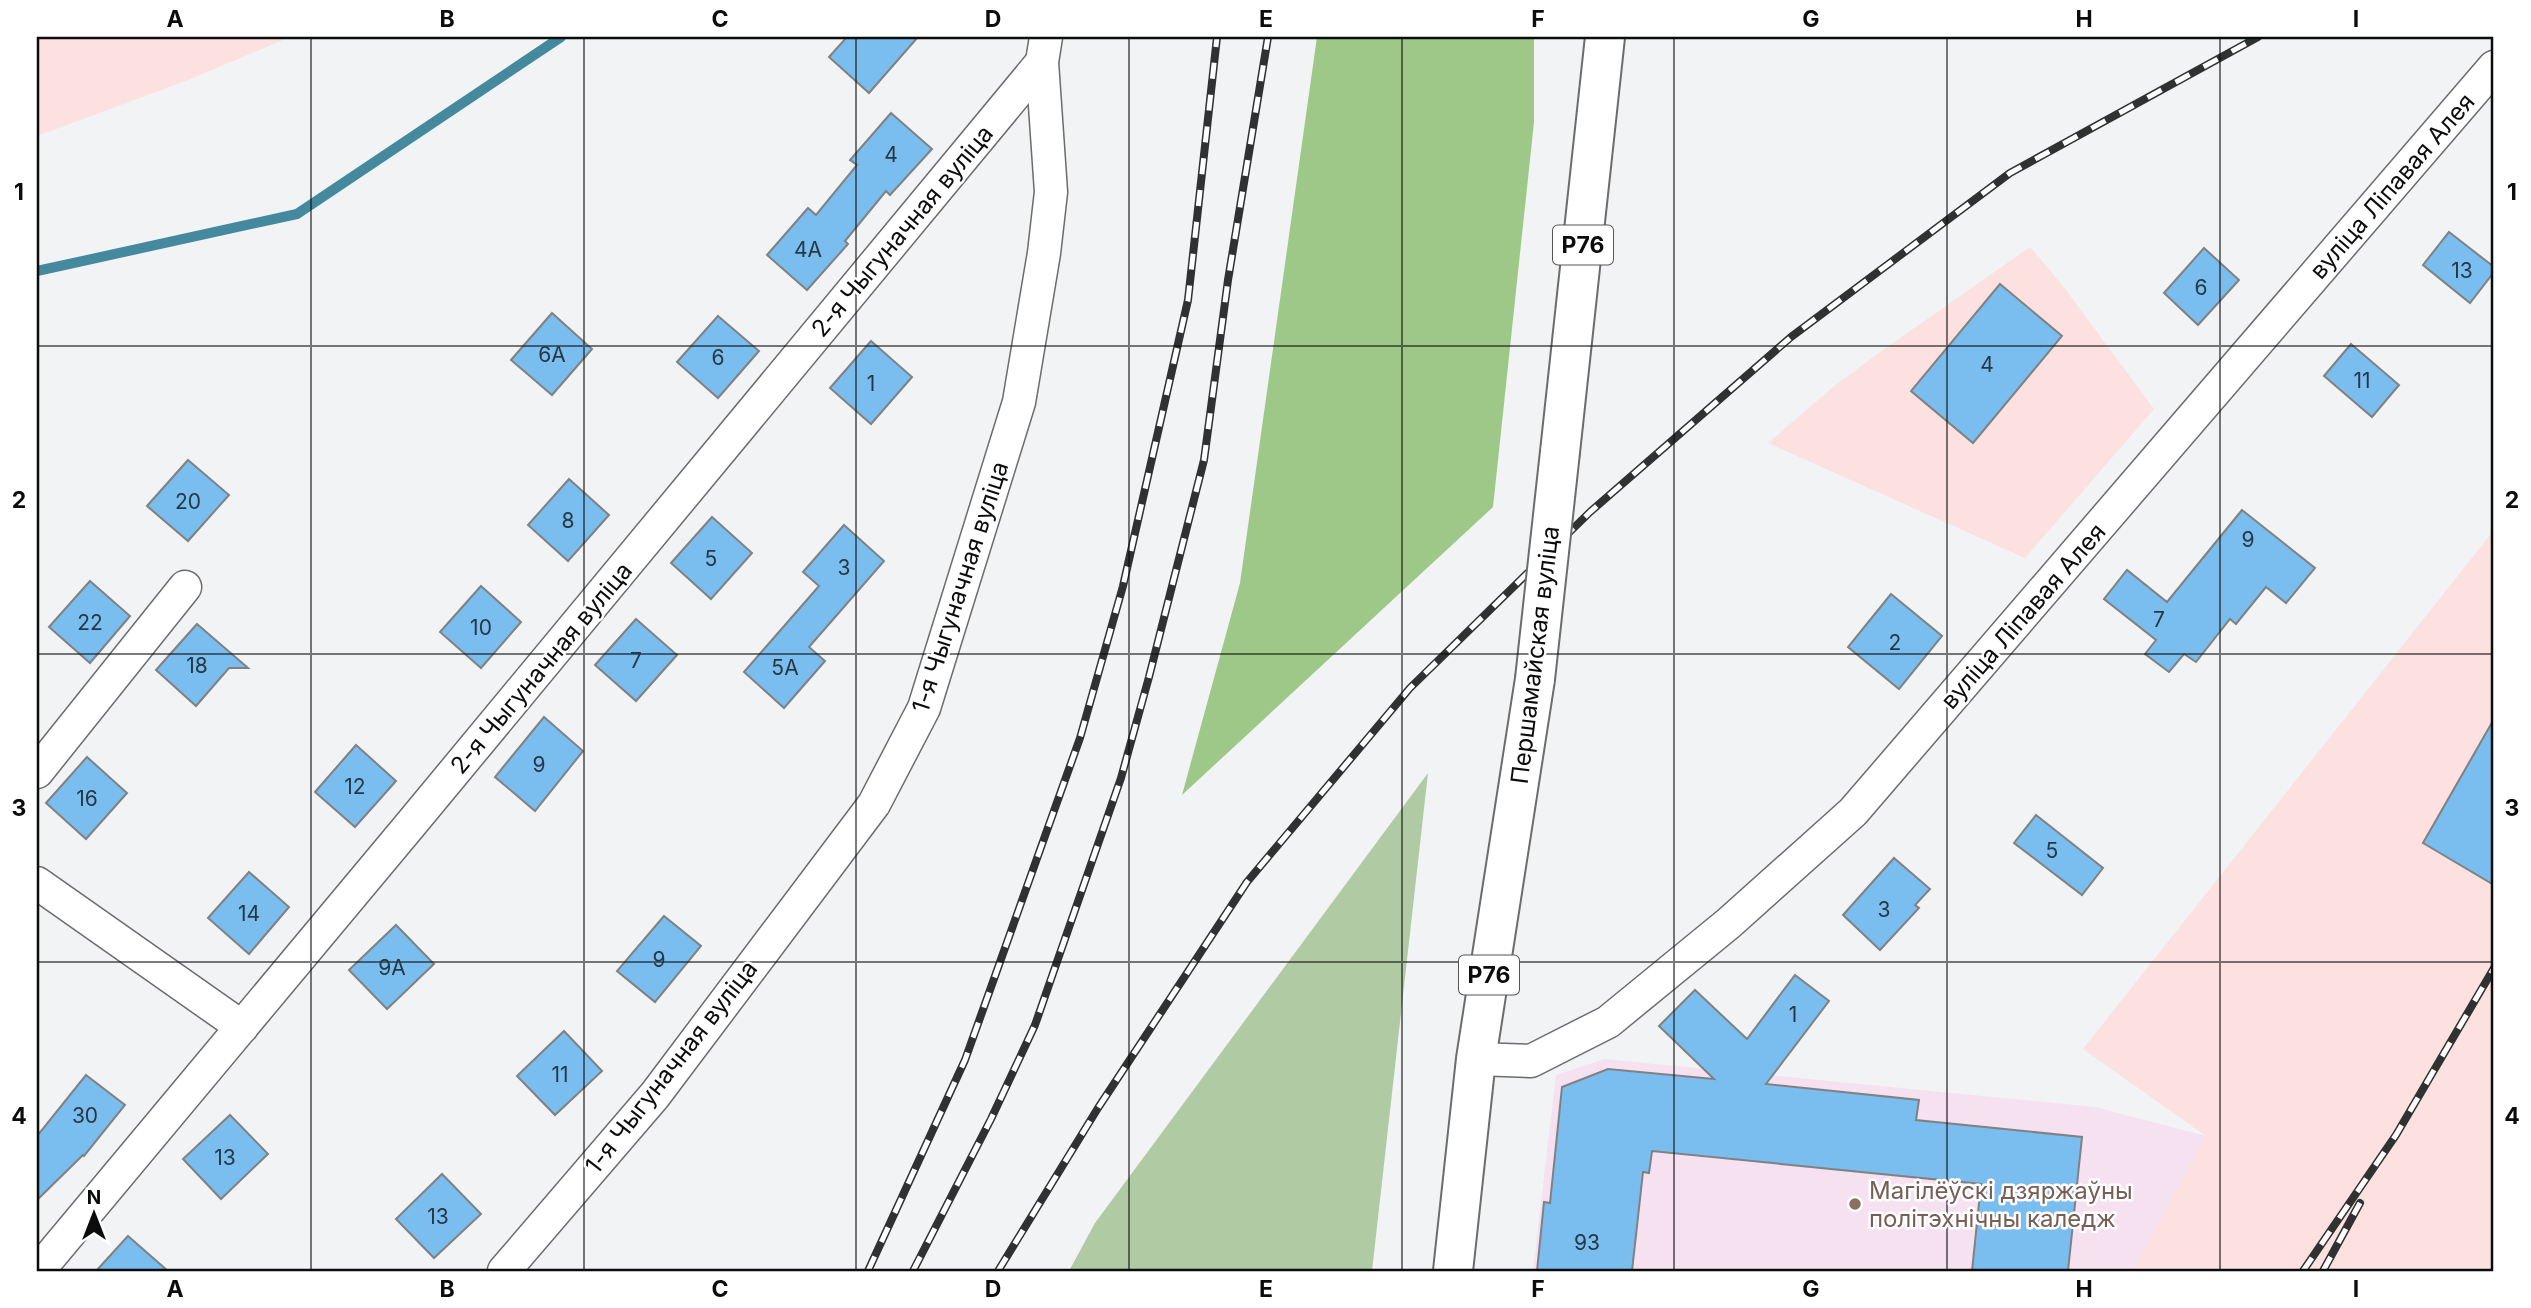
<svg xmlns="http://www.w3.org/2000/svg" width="2531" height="1308" font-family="Inter,sans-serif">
  <rect width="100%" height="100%" fill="#f1f3f4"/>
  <g fill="#fce1e0">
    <path d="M 41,37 L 290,37 L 188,80 L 37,136 L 37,42 Z"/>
    <path d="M 2030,247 L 2063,286 L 2154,409 L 2025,558 L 1768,443 L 1833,387 L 1876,355 Z"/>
    <path d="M 2494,530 L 2494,1271 L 2132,1271 L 2206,1136 L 2083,1049 Z"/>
  </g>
  <path fill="#f6e1f1" d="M 1605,1059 L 2095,1107 L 2206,1136 L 2132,1271 L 1533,1271 L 1556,1075 Z"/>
  <path fill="#b0caa4" d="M 1428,773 L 1372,1271 L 1069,1271 L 1095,1223 Z"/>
  <path fill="#9dc888" d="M 1317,37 L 1534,37 L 1534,122 L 1493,507 L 1182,795 L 1240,583 Z"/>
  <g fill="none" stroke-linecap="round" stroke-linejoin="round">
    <path stroke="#44899d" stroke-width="10" d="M 37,271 L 297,214 L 561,37"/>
  </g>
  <g fill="#7abdef" stroke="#808182" stroke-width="2">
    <path d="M 847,37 L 918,37 L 869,93 L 829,57 Z"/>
    <path d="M 891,113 L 932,149 L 890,195 L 886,191 L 845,241 L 848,244 L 807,290 L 767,255 L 808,208 L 816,215 L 857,165 L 850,160 Z"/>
    <path d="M 2449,232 L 2494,267 L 2494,272 L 2470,303 L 2423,265 Z"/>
    <path d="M 2204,248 L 2239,280 L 2198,325 L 2164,293 Z"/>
    <path d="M 2000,284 L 2062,336 L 1973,443 L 1911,391 Z"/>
    <path d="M 552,313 L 592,349 L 552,395 L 511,360 Z"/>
    <path d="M 718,316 L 759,351 L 718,398 L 677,362 Z"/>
    <path d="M 871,341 L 912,377 L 871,424 L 830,388 Z"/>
    <path d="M 2351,344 L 2399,385 L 2372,417 L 2324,376 Z"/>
    <path d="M 188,460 L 229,495 L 188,541 L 147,506 Z"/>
    <path d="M 569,479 L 609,515 L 568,561 L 528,525 Z"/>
    <path d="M 2242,510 L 2315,568 L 2286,603 L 2266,587 L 2236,624 L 2230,619 L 2196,662 L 2184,654 L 2169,672 L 2145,654 L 2156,640 L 2104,599 L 2127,570 L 2167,602 Z"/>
    <path d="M 712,517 L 752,553 L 711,599 L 671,563 Z"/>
    <path d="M 844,525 L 884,561 L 809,647 L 825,661 L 784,708 L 744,672 L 819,586 L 803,572 Z"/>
    <path d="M 90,581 L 130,616 L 90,663 L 49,627 Z"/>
    <path d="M 481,586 L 521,622 L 481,668 L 440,632 Z"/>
    <path d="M 1891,594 L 1942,636 L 1899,689 L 1848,647 Z"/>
    <path d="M 636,619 L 677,655 L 636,701 L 595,665 Z"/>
    <path d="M 197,624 L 248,668 L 229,668 L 196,706 L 156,670 Z"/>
    <path d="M 544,717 L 583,751 L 535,811 L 495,777 Z"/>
    <path d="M 2494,719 L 2494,885 L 2423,843 Z"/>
    <path d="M 356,745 L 396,781 L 355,827 L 315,792 Z"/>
    <path d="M 87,757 L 127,793 L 86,839 L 46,803 Z"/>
    <path d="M 2036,815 L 2103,868 L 2082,895 L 2014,843 Z"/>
    <path d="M 1894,858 L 1930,889 L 1915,905 L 1919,908 L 1880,950 L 1843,915 Z"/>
    <path d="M 249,872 L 289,907 L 249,954 L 208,918 Z"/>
    <path d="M 664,916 L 701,946 L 655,1002 L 617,971 Z"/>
    <path d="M 396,925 L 434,964 L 387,1009 L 349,970 Z"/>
    <path d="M 1795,975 L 1829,1001 L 1766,1084 L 1919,1100 L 1916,1120 L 2082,1137 L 2068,1271 L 1972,1271 L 1981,1184 L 1652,1151 L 1649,1173 L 1643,1172 L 1632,1271 L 1537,1271 L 1544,1202 L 1550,1203 L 1562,1087 L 1608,1069 L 1714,1079 L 1659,1026 L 1695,990 L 1747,1039 Z"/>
    <path d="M 564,1031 L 602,1071 L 555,1115 L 517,1076 Z"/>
    <path d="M 86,1075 L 125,1105 L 84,1156 L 83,1155 L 37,1200 L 37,1136 Z"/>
    <path d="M 230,1115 L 268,1154 L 221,1199 L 183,1159 Z"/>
    <path d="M 442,1174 L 481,1214 L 434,1258 L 396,1219 Z"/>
    <path d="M 128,1236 L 168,1271 L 96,1271 Z"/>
  </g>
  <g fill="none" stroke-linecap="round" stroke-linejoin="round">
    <g stroke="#6b6c6d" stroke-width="35">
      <g id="street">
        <path d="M 37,772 L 185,587"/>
        <path d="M 37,883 L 242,1027"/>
        <path d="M 1476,1059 L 1531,1061 L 1608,1022 L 1729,923 L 1853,812 L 2494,67"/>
        <path d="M 38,1271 L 411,824 L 1042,62"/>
        <path d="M 504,1271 L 655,1095 L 874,804 L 924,708 L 1019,402 L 1044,253 L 1051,192 L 1042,62 L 1046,37"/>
      </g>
    </g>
    <g stroke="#6b6c6d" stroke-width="42">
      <g id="primary">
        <path d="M 1560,452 L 1605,37"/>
        <path d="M 1453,1271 L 1476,1059 L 1535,679"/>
      </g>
    </g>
    <use href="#street" stroke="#fff" stroke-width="32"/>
    <use href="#primary" stroke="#fff" stroke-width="38"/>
    <g stroke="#303232" stroke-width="8">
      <g id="rail">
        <path d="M 868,1271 L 965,1060 L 1080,738 L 1123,586 L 1188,300 L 1217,37"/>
        <path d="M 913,1271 L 991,1119 L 1035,1025 L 1121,778 L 1149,677 L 1204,460 L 1228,280 L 1268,37"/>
        <path d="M 998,1271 L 1098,1108 L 1247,882 L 1410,688 L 1590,512 L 1791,337 L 2010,173 L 2258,37"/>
        <path d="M 2303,1271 L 2396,1135 L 2494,968"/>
        <path d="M 2323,1271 L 2360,1203"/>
      </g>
    </g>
    <use href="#rail" stroke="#fff" stroke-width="5" stroke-dasharray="16" stroke-linecap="butt"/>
    <g stroke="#6b6c6d" stroke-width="42" stroke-linecap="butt">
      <path id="primary-bridge" d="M 1535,679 L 1560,452"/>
    </g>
    <use href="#primary-bridge" stroke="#fff" stroke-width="38"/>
  </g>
  <path fill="none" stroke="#0b0c0c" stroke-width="2" stroke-opacity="0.55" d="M 311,37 L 311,1271M 584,37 L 584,1271M 856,37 L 856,1271M 1129,37 L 1129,1271M 1402,37 L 1402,1271M 1674,37 L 1674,1271M 1947,37 L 1947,1271M 2220,37 L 2220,1271M 37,346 L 2494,346M 37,654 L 2494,654M 37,962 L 2494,962"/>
  <circle fill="#8d6e63" stroke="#fff" stroke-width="2.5" cx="1855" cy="1204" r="7"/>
  <g text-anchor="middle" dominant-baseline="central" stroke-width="5" stroke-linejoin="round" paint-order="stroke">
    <g font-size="21" fill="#273845">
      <text x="891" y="154">4</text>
      <text x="808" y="249">4А</text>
      <text x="2462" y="270">13</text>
      <text x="2201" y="287">6</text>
      <text x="552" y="354">6А</text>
      <text x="718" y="357">6</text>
      <text x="1987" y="364">4</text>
      <text x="2362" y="380">11</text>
      <text x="871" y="383">1</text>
      <text x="188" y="501">20</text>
      <text x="568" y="520">8</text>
      <text x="2248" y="539">9</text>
      <text x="711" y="558">5</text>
      <text x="844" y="567">3</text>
      <text x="2159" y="619">7</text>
      <text x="90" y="622">22</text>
      <text x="481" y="627">10</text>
      <text x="1895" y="642">2</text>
      <text x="636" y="660">7</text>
      <text x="197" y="665">18</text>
      <text x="785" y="667">5А</text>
      <text x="539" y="764">9</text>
      <text x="355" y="786">12</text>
      <text x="87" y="798">16</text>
      <text x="2052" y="850">5</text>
      <text x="1884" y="909">3</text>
      <text x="249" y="913">14</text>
      <text x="659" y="959">9</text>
      <text x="392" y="967">9А</text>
      <text x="1793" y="1014">1</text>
      <text x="560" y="1074">11</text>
      <text x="85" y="1115">30</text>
      <text x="225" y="1157">13</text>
      <text x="438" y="1216">13</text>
      <text x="1587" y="1242">93</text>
    </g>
    <g fill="#fff" stroke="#545555" stroke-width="2">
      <rect x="1553" y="225.5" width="60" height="39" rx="5"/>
      <rect x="1459" y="955.5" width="60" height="39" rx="5"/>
    </g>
    <g font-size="23" font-weight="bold" fill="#0b0c0c">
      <text x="1583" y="245">Р76</text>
      <text x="1489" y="975">Р76</text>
    </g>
    <g font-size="24" fill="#0b0c0c" stroke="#fff">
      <text transform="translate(2392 186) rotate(-49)">вуліца Ліпавая Алея</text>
      <text transform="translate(902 231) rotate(-50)">2-я Чыгуначная вуліца</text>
      <text transform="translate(960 587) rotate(-72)">1-я Чыгуначная вуліца</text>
      <text transform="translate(2023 616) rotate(-49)">вуліца Ліпавая Алея</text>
      <text transform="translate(1535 655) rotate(-83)">Першамайская вуліца</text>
      <text transform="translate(541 668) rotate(-50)">2-я Чыгуначная вуліца</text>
      <text transform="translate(671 1067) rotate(-52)">1-я Чыгуначная вуліца</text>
    </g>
    <g font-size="24" fill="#785e54" stroke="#fff" text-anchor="start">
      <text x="1869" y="1190">Магілёўскі дзяржаўны<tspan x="1869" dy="28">політэхнічны каледж</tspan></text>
    </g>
  </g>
  <rect width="2531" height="1308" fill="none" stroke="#ffffff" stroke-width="77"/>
  <g transform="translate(94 1214)" stroke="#ffffff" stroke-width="5" paint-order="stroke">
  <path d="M0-5L12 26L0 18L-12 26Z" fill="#0b0c0c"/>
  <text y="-10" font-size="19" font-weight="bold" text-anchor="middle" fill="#0b0c0c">N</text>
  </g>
  <rect x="38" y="38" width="2454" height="1232" fill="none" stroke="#0b0c0c" stroke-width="2.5"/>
  <g font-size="23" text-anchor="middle" font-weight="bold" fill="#0b0c0c">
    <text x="175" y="27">A</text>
    <text x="447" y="27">B</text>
    <text x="720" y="27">C</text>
    <text x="993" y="27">D</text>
    <text x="1266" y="27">E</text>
    <text x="1538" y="27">F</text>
    <text x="1811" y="27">G</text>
    <text x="2084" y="27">H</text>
    <text x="2356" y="27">I</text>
    <text x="19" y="200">1</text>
    <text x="2512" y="200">1</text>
    <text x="19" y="508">2</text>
    <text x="2512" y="508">2</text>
    <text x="19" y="816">3</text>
    <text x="2512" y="816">3</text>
    <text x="19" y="1124">4</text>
    <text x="2512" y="1124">4</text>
    <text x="175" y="1297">A</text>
    <text x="447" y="1297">B</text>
    <text x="720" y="1297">C</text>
    <text x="993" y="1297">D</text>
    <text x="1266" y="1297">E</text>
    <text x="1538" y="1297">F</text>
    <text x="1811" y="1297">G</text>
    <text x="2084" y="1297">H</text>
    <text x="2356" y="1297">I</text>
  </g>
</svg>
